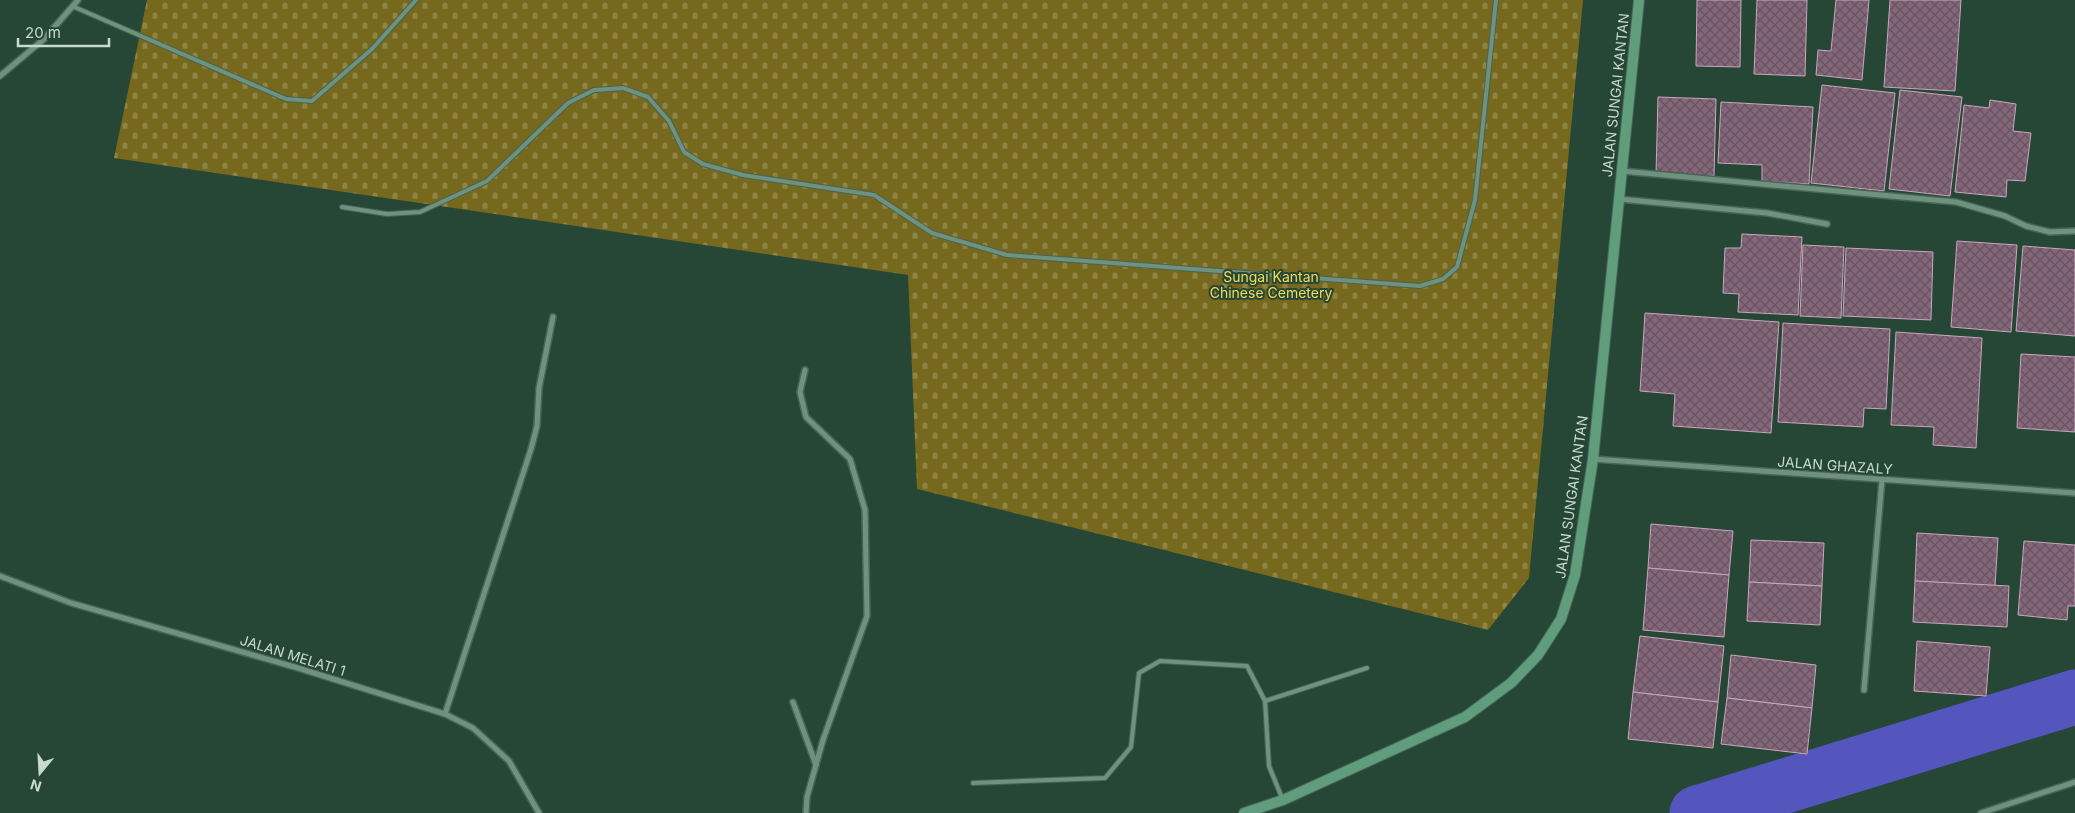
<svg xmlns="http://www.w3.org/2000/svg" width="2075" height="813" font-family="Inter,sans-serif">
  <defs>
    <pattern id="cemetery-stones" width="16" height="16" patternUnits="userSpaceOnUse" patternTransform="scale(1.25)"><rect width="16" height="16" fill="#76681c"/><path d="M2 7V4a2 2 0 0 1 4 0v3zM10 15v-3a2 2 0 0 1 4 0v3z" fill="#8e8446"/></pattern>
    <pattern id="building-cross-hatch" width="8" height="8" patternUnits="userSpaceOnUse" patternTransform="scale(1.25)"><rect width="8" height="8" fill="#84657a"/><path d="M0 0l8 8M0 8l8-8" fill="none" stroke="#64555f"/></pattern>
  </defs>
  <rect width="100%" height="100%" fill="#264735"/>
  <path fill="url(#cemetery-stones)" d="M 147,0 L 1583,0 L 1529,578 L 1488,630 L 917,489 L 908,275 L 114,158 Z"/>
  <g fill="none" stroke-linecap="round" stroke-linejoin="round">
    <path stroke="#5556bd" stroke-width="55" d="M 1697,813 L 2075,697"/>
  </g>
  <g fill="url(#building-cross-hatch)" stroke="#c9a7bd">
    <path d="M 1697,0 L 1741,0 L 1740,67 L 1696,66 Z"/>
    <path d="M 1757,0 L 1807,0 L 1805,76 L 1754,74 Z"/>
    <path d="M 1836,0 L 1869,0 L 1862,80 L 1816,75 L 1818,50 L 1831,51 Z"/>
    <path d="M 1890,0 L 1961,0 L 1955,91 L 1884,87 Z"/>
    <path d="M 1822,85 L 1895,93 L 1884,191 L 1811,183 Z"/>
    <path d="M 1900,90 L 1962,97 L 1950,196 L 1889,189 Z"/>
    <path d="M 1658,97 L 1716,99 L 1714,176 L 1656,174 Z"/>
    <path d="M 1990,100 L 2016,104 L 2013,131 L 2031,133 L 2025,181 L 2007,180 L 2006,197 L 1955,192 L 1964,105 L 1989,108 Z"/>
    <path d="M 1721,102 L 1813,107 L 1809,184 L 1762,181 L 1762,165 L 1718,163 Z"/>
    <path d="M 1742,234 L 1802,237 L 1798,315 L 1738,312 L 1739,294 L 1723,293 L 1725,248 L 1741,248 Z"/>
    <path d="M 1957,241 L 2017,245 L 2011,332 L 1951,327 Z"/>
    <path d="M 1803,245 L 1844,247 L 1841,318 L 1800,316 Z"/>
    <path d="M 2023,246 L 2075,250 L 2075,336 L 2016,331 Z"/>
    <path d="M 1846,248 L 1933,252 L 1931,320 L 1843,316 Z"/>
    <path d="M 1645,313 L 1779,322 L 1771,433 L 1673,426 L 1675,394 L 1640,391 Z"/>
    <path d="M 1783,323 L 1890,329 L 1886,409 L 1864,408 L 1863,427 L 1778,422 Z"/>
    <path d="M 1896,332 L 1982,338 L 1976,448 L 1933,445 L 1934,427 L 1891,425 Z"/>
    <path d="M 2021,354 L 2075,357 L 2075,432 L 2017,428 Z"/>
    <path d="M 1651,524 L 1733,531 L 1729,575 L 1648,568 Z"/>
    <path d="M 1917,533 L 1998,538 L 1995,586 L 1915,581 Z"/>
    <path d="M 1751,540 L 1824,543 L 1822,586 L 1749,582 Z"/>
    <path d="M 2024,541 L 2075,545 L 2075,606 L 2068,606 L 2067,620 L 2018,615 Z"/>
    <path d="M 1648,568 L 1729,575 L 1724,637 L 1643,630 Z"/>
    <path d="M 1915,581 L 2009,586 L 2007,627 L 1913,622 Z"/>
    <path d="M 1749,582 L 1822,586 L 1820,625 L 1747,621 Z"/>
    <path d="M 1640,636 L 1724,646 L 1718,702 L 1633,692 Z"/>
    <path d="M 1917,641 L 1990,647 L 1986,696 L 1914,691 Z"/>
    <path d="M 1731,655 L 1816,665 L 1812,708 L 1727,698 Z"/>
    <path d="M 1633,692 L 1718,702 L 1713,748 L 1628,739 Z"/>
    <path d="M 1727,698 L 1812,708 L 1807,754 L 1721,744 Z"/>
  </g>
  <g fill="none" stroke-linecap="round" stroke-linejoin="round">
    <g stroke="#476455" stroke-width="6">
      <g id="service">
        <path d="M 72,6 L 286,99 L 312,101 L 372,49 L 416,0"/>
        <path d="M 342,207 L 387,214 L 420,212 L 487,181 L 568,103 L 594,90 L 623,88 L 648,97 L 669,121 L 684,152 L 703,164 L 743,175 L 874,195 L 932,233 L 1007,255 L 1420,286 L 1443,279 L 1457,267 L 1475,200 L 1496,0"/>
        <path d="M 973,783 L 1105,778 L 1131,747 L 1139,673 L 1160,661 L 1247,666 L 1265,701"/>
        <path d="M 1282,798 L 1269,766 L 1265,701 L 1367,668"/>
      </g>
    </g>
    <g stroke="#476455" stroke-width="8">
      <g id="minor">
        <path d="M 0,76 L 44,39 L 78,0"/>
        <path d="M 1622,171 L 1956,202 L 2005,216 L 2026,226 L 2050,232 L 2075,231"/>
        <path d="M 1619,199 L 1767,213 L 1827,224"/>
        <path d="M 805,370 L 800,392 L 806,417 L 850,459 L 865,510 L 867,616 L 823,740 L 807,797 L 806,813"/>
        <path d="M 1593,459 L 2075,493"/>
        <path d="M 0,576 L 71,603 L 298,668 L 445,714 L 473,728 L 509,761 L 539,813"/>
        <path d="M 1864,690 L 1882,480"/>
        <path d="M 793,702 L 816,765"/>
        <path d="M 445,714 L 531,449 L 537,426 L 539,388 L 553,317"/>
        <path d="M 1981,813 L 2075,782"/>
      </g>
    </g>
    <g stroke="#476455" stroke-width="12">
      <path id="secondary" d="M 1244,813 L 1283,800 L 1465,717 L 1511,683 L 1538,655 L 1561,619 L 1575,575 L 1593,459 L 1639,0"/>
    </g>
    <use href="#service" stroke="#6e927d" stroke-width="4"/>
    <use href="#minor" stroke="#6e927d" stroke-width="5"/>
    <use href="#secondary" stroke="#609d7d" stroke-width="10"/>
  </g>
  <g text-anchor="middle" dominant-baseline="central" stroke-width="4" stroke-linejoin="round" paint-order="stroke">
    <g font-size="14" fill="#c7dace" stroke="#264735">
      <text transform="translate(1615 95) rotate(-84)">JALAN SUNGAI KANTAN</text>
      <text transform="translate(1835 465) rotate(4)">JALAN GHAZALY</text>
      <text transform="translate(1571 497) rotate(-82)">JALAN SUNGAI KANTAN</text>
      <text transform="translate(293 655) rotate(17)">JALAN MELATI 1</text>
    </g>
    <g font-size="14" fill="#f4db58" stroke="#264735">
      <text x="1271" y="276">Sungai Kantan<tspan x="1271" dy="16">Chinese Cemetery</tspan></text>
    </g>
  </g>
  <g transform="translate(40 773) rotate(198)" stroke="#264735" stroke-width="4" paint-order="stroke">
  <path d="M0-4L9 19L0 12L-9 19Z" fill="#c7dace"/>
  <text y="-8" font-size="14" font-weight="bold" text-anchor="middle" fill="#c7dace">N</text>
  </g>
  <path d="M18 38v8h91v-8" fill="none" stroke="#c7dace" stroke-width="2.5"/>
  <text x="25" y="38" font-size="15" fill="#c7dace" stroke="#264735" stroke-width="4" paint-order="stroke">20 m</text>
</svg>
